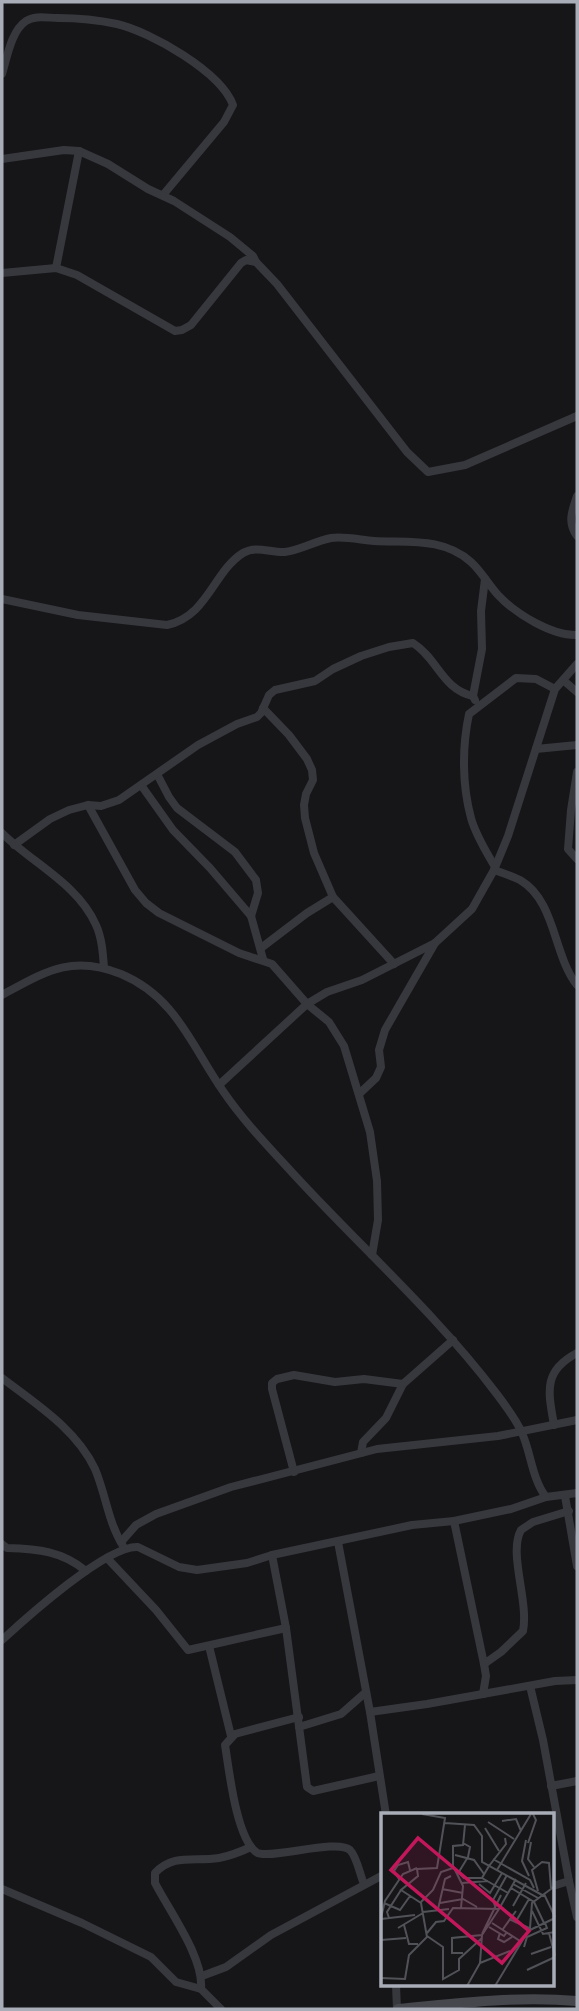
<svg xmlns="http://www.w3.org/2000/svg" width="579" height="2011" font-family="Figtree,sans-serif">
  <rect width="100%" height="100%" fill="#161618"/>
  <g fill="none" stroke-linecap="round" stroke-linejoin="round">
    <g stroke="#37383d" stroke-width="8">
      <path d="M 2,74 C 7,58 11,31 26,21 C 35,15 47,18 58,18 C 77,18 98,20 117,24 C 151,32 221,72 233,105 L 224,122 L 163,195"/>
      <path d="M 2,159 L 64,150 L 79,151 L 108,164 L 148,189 L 174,201 L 230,237 L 253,256 L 256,262"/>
      <path d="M 56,268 L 79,151"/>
      <path d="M 2,273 L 56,268 L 77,275 L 175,331 L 182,330 L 191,325 L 241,263 L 246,260 L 256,262 L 277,284 L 407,452 L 428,472 L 465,465 L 577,416"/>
      <path d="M 577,496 C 572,511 567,522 577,536"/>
      <path d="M 2,599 L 78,615 L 167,625 C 208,616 213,572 243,553 C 256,545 271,553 285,552 C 301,550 315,541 331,538 C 344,536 361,540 374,541 C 408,543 443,537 471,562 C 481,571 489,585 498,595 C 516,614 552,636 577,635"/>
      <path d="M 563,680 L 577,692"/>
      <path d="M 475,700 L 473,696 L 482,649 L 481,611 L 485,579"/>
      <path d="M 263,708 L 289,735 L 307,759 L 312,770 L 313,780 L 306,794 L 304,805 L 305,818 L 314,853 L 333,897 L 394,964"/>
      <path d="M 536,749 L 577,745"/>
      <path d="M 577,772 L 571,810 L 568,849 L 577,859"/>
      <path d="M 157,774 L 169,797 L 177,808 L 235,852 L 256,880 L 258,893 L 251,916 L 263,959"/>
      <path d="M 141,785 L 173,830 L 210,868 L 251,916"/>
      <path d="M 88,805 L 135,890 L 146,903 L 159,913 L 239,953 L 272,964 L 307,1004 L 329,1022 L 344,1046 L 370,1132 L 377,1181 L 378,1220 L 372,1255"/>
      <path d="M 2,833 C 32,863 78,884 96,925 C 102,938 103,954 104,968"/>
      <path d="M 14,845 L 50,819 L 69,810 L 88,805 L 101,806 L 119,800 L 198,745 L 237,724 L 257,717 L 261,713 L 269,695 L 275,690 L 315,681 L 333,669 L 361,656 L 389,647 L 413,643 C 438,659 442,689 473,696"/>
      <path d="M 495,867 C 486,851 476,836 471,818 C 462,785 462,747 469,714 L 516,678 L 536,679 L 555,689"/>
      <path d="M 494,870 C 503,873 512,876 520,880 C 556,901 553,955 577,985"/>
      <path d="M 261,948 L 307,913 L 333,897"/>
      <path d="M 2,995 C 45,972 71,954 121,974 C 176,997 191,1045 223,1091 C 242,1119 265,1143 288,1168 C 356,1243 434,1311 496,1393 C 505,1405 516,1419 522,1433 C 531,1453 532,1479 546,1497 L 577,1493"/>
      <path d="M 219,1085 L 307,1004 L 327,992 L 362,980 L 435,943 L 472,909 L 494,870 L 508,836 L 555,689 L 577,664"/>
      <path d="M 359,1094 L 376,1078 L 381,1067 L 379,1050 L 385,1030 L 435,943"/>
      <path d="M 2,1378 C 36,1404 76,1429 95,1469 C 106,1495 108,1522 123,1546"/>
      <path d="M 554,1425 C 548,1391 543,1371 577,1353"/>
      <path d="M 361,1453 L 363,1442 L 386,1418 L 403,1384"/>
      <path d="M 294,1472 L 272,1389 L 272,1383 L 277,1379 L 294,1375 L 335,1382 L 364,1379 L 403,1384 L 453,1340"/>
      <path d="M 565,1496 L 577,1566"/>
      <path d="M 454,1521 L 484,1664 L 486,1676 L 483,1694"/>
      <path d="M 121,1542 L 136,1525 L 156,1514 L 231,1487 L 377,1449 L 498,1436 L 577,1420"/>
      <path d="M 338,1542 L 370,1712 L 386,1815"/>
      <path d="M 2,1544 L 7,1548 C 38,1549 62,1551 86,1571"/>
      <path d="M 272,1555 L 286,1628 L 307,1787 L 313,1791 L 379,1776"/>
      <path d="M 107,1558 L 156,1610 L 188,1650 L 286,1628"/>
      <path d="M 2,1640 C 26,1618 107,1545 138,1547 L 179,1567 L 197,1570 L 247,1563 L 272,1555 L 412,1525 L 454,1521 L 511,1509 L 546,1497"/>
      <path d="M 209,1646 L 231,1736"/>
      <path d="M 484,1664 L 501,1652 L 523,1631 C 529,1601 508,1553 521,1530 L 533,1522 L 569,1511"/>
      <path d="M 530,1686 L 543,1740 L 569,1881 L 577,1917"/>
      <path d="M 370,1712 L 427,1704 L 555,1681 L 577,1680"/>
      <path d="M 299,1717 L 235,1734 L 225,1745 C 229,1769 236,1837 256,1852 C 267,1861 337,1838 350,1850 C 357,1857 360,1875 364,1884"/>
      <path d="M 299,1727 L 341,1714 L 366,1692"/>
      <path d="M 551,1786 L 577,1781"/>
      <path d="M 553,1886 L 569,1881"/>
      <path d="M 2,1889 L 82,1923 L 151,1957 L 176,1982 L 201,1989"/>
      <path d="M 202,1976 L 226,1967 L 271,1935 L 383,1875"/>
      <path d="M 396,1985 L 397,2009"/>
      <path d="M 221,2009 L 201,1989 C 204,1958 170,1912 155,1883 L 155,1873 C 174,1853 194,1862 219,1858 C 230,1856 240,1852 251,1847"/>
    </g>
    <path stroke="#45474d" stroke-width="10" d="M 398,2009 C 458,2003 517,1996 577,2001"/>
  </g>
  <g transform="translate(381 1813)">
    <rect width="173" height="173" fill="#161618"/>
    <path fill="none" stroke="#505258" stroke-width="2" d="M 121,8 L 135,6 L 140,18M 107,9 L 133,26M 64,10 L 93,12 L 101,23 L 101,49 L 163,83M 104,15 L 118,38M 145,27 L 141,48 L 148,63M 150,29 L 147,46 L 153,54M 147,30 L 155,7 L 152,1M 74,42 L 93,47 L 103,61M 112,46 L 149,67 L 153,75M 108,53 L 101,65 L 127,80M 108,53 L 125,31 L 124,25M 116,57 L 150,1M 78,60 L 83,65 L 101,65M 76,62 L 87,44 L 89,34 L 82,30M 18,66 L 13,58 L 17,52 L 27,49 L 29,57M 81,70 L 107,68M 98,71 L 109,80 L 121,60M 132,71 L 157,85M 130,75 L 153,89 L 163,110M 61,76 L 82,80M 157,78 L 151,57 L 161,49 L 168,50 L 170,75M 163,81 L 174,104M 40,89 L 52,77 L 60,59 L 72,55M 3,90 L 19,97 L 29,83M 59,90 L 82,86 L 96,94M 114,93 L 112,87 L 126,62M 132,93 L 145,70M 80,95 L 82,73 L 72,53 L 72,33 L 82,32 L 84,12M 57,96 L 64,66 L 70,63M 151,98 L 162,121 L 174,119M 42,99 L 68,96M 0,105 L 4,88 L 22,61 L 36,55M 8,105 L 6,99 L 20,77M 0,106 L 34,102M 128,106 L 148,115M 111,110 L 139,128M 134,110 L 148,86M 23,112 L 28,131 L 37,131M 108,114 L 123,123 L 126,119M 17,115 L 42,100M 122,116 L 135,98M 149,117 L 174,105M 46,120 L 55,109 L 63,108 L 72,95 L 118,96 L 135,66M 119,120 L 117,126 L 123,129 L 131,124M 168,120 L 174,143M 101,121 L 120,82M 46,123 L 62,134 L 62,166 L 78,157 L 78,146 L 101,125M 0,127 L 25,125M 143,134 L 146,124 L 166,115 L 164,110M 82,140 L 71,140 L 71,125 L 101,122M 150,141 L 170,134M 99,150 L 129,138M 146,157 L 174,144M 0,165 L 24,166 L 28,142 L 46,124 L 40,90 L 20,77 L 37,63 L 36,56 L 56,55 L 64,5 L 41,1M 86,173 L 99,150 L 101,122 L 118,96M 114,173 L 149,115 L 151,90 L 174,73"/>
    <path fill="#c2185b" fill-opacity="0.15" stroke="#c2185b" stroke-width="3.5" d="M 37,25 L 148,118 L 121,150 L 10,57 Z"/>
    <rect width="173" height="173" fill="none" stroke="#a8adb8" stroke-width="3.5"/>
  </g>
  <rect width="579" height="2011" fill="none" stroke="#a8adb8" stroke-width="7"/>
</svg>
